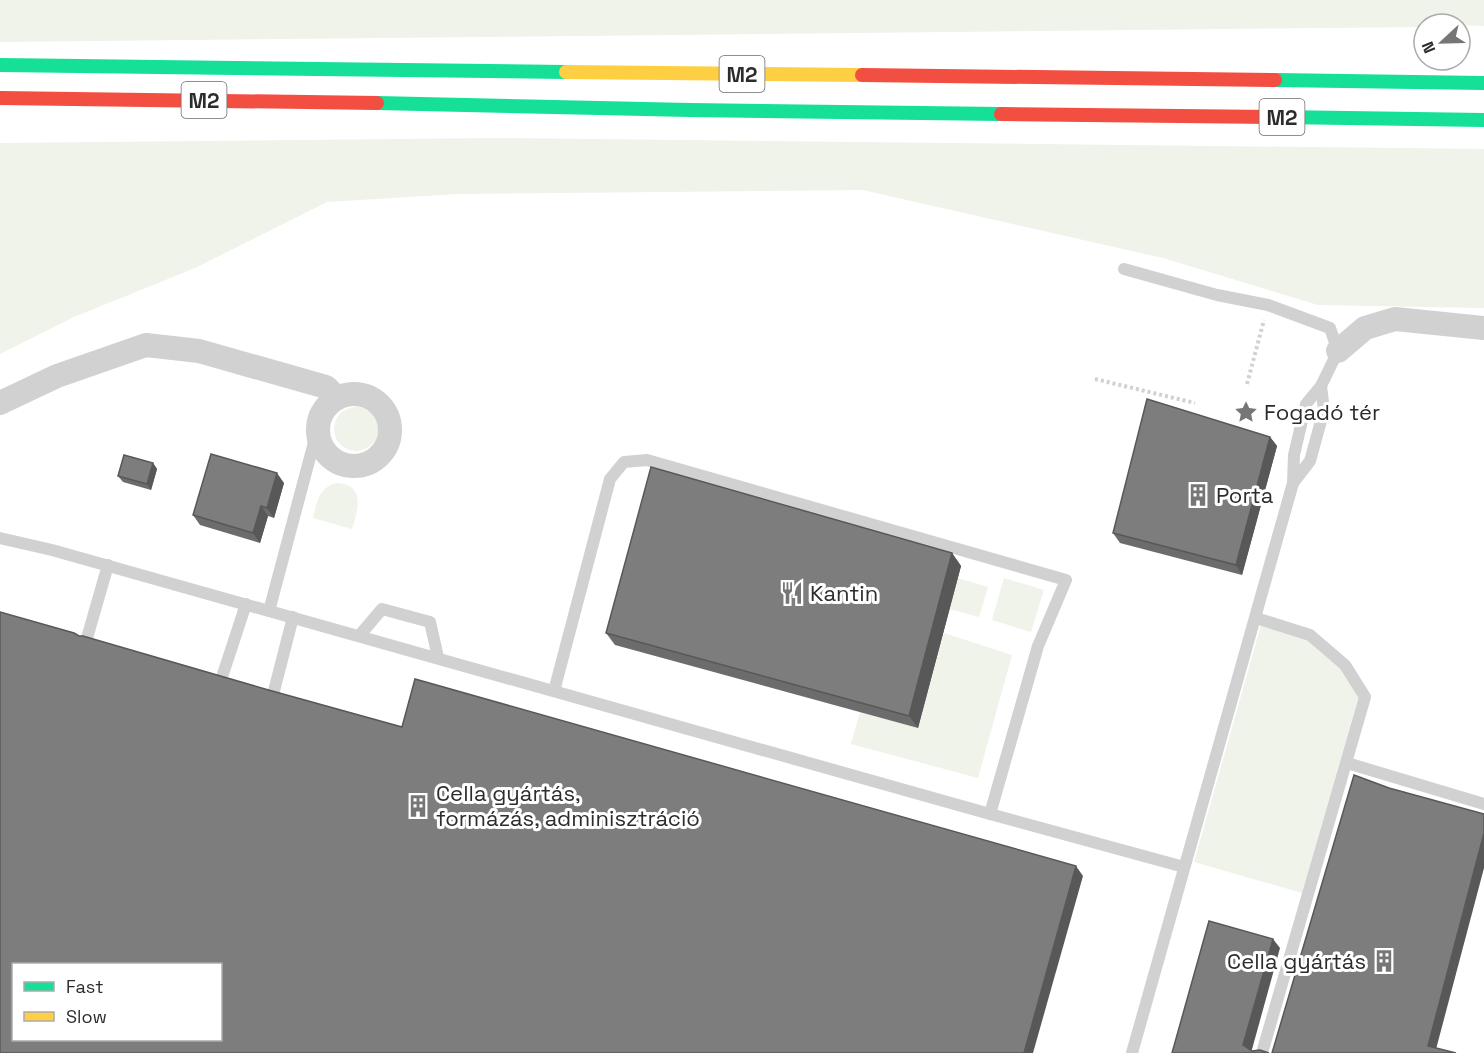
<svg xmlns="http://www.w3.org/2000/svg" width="1484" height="1053" font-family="'Space Grotesk',sans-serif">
  <rect width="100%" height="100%" fill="#fff"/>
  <g fill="#eff3ea">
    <path d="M 0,0 L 1484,0 L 1484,26 L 1424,24 L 1424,27 L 0,42 Z"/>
    <path d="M 497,138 L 1484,149 L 1484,308 L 1318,305 L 1163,258 L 863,190 L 457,194 L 327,202 L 195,268 L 74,317 L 0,354 L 0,143 Z"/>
    <circle cx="356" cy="429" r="22"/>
    <path d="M 337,483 C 366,485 358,509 352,529 L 313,518 C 317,502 319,487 337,483 Z"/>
    <path d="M 958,578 L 988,587 L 979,617 L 950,609 Z"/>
    <path d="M 1004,578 L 1044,590 L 1031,632 L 992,620 Z"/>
    <path d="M 1261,625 L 1308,639 L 1342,668 L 1358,698 L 1302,893 L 1194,862 Z"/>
    <path d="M 944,633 L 1012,655 L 978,778 L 851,744 L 860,712 L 918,728 Z"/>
  </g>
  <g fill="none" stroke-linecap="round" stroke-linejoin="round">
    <g stroke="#d1d1d1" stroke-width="4" stroke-dasharray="3 3" stroke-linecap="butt">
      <path d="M 1095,379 L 1195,403"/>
      <path d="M 1247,384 L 1264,320"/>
    </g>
    <g stroke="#d1d1d1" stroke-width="12">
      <path d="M 1124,269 L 1217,295 L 1268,305 L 1330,328 L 1338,351 L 1321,386 L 1306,404 L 1294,455 L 1293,483 L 1132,1053"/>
      <path d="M 1293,483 L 1310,461 L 1324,410 L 1321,386"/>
      <path d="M 0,538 L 52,550 L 990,814 L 1184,867"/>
      <path d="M 269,611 L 317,431"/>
      <path d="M 1256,618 L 1310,635 L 1345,665 L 1365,697 L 1262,1053"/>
      <path d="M 359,636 L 382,609 L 430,622 L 438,657"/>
      <path d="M 87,638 L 108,565"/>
      <path d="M 223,674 L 246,604"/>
      <path d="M 274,691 L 293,617"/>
      <path d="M 554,691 L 610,479 L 624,462 L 647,460 L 1066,580 L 1038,646 L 990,814"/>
      <path d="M 1347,763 L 1484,804"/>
    </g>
    <g stroke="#d1d1d1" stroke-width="24">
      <path d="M 1338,351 L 1365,328 L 1395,319 L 1484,328"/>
      <circle cx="354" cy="430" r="36"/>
      <path d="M 0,403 L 57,376 L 146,345 L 199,351 L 326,387 L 337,398"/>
    </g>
    <g stroke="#16e098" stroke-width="14">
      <path d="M 0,65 L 566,72"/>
      <path d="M 1275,80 L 1484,83"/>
      <path d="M 377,103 L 690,110 L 1001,114"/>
      <path d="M 1279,117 L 1484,120"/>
    </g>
    <path stroke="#ffcf43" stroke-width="14" d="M 566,72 L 862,75"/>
    <g stroke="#f24e42" stroke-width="14">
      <path d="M 862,75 L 1275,80"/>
      <path d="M 0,98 L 377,103"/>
      <path d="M 1001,114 L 1279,117"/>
    </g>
  </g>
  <g fill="#6c6c6c">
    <path d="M 1270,437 L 1277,446 L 1242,575 L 1120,543 L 1113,533 Z"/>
    <path d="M 153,463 L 157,469 L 151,490 L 123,482 L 118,476 Z"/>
    <path d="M 284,483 L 274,518 L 268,516 L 260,543 L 200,525 L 193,515 Z"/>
    <path d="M 952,553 L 961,566 L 918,728 L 615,645 L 606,633 Z"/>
  </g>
  <g fill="#585858">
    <path d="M 1270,437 L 1277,446 L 1242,575 L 1236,565 Z"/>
    <path d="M 153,463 L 157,469 L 151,490 L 147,484 Z"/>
    <path d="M 277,473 L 284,483 L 274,518 L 267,508 Z"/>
    <path d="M 261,506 L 268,516 L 260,543 L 253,533 Z"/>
    <path d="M 952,553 L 961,566 L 918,728 L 909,716 Z"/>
    <path d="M 1484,833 L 1484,868 L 1435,1053 L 1428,1046 Z"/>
    <path d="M 1076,866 L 1083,876 L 1033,1053 L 1024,1053 Z"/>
    <path d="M 1273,939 L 1280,948 L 1251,1053 L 1243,1045 Z"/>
  </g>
  <g fill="#7d7d7d" stroke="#585858" stroke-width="1.5" fill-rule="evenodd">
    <path d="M 1147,399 L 1270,437 L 1236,565 L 1113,533 Z"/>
    <path d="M 211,454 L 277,473 L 267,508 L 261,506 L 253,533 L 193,515 Z"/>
    <path d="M 124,455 L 153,463 L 147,484 L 118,476 Z"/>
    <path d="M 651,467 L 952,553 L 909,716 L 606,633 Z"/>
    <path d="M 0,612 L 74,633 L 79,636 L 83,636 L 265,689 L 402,727 L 415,679 L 1076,866 L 1024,1053 L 0,1053 ZM 14,964 L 220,964 L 220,1040 L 14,1040 Z"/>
    <path d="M 1354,775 L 1389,788 L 1484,814 L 1484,833 L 1428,1046 L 1456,1053 L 1272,1053 Z"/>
    <path d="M 1209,921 L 1273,939 L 1243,1045 L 1252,1051 L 1260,1050 L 1269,1053 L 1172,1053 Z"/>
  </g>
  <defs>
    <g id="sight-bare" transform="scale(1.8)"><path d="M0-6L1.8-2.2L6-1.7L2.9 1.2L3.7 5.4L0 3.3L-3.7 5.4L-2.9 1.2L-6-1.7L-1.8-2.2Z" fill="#767676" stroke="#fff" stroke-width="2.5" paint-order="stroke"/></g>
    <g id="building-bare" transform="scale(1.8)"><path d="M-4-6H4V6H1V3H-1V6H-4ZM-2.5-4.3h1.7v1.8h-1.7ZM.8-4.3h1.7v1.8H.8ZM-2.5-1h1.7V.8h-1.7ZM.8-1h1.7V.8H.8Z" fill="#767676" stroke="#fff" stroke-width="2.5" paint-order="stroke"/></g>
    <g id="restaurant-bare" transform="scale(1.8)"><path d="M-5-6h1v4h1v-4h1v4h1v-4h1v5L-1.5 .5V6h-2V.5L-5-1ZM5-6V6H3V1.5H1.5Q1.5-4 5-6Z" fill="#767676" stroke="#fff" stroke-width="2.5" paint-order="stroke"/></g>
  </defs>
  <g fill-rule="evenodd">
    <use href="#sight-bare" x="1246" y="412"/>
    <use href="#building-bare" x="1198" y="495"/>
    <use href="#restaurant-bare" x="792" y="593"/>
    <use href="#building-bare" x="418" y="806"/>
    <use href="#building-bare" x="1384" y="961"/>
  </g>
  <g text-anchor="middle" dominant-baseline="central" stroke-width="6" stroke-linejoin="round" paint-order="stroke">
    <g fill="#fff" stroke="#6b6b6b" stroke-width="1.5">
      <rect x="719.5" y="56" width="45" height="36" rx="4.5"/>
      <rect x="181.5" y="82" width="45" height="36" rx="4.5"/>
      <rect x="1259.5" y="99" width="45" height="36" rx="4.5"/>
    </g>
    <g font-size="21" font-weight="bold" fill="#2c2c2c">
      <text x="742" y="74">M2</text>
      <text x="204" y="100">M2</text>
      <text x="1282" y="117">M2</text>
    </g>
    <g font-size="22" fill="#2c2c2c" stroke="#fff" text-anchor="start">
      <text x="1264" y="412">Fogadó tér</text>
      <text x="1216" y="495">Porta</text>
      <text x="810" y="593">Kantin</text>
      <text x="436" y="793">Cella gyártás,<tspan x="436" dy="25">formázás, adminisztráció</tspan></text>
      <text x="1366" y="961" text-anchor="end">Cella gyártás</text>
    </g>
  </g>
  <rect x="12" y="963" width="210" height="78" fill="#ffffff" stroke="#ababab" stroke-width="1.5"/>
  <rect x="24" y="982" width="30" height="9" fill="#16e098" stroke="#ababab" stroke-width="1.5"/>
  <text x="66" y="993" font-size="18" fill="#2c2c2c">Fast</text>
  <rect x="24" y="1012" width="30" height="9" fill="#ffcf43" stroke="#ababab" stroke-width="1.5"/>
  <text x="66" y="1023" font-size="18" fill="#2c2c2c">Slow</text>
  <g transform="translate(1442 42) rotate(248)"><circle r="28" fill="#ffffff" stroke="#ababab" stroke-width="1.5"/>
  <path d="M0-4.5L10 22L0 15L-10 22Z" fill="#767676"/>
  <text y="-9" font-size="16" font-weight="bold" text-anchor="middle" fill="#2c2c2c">N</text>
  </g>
</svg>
